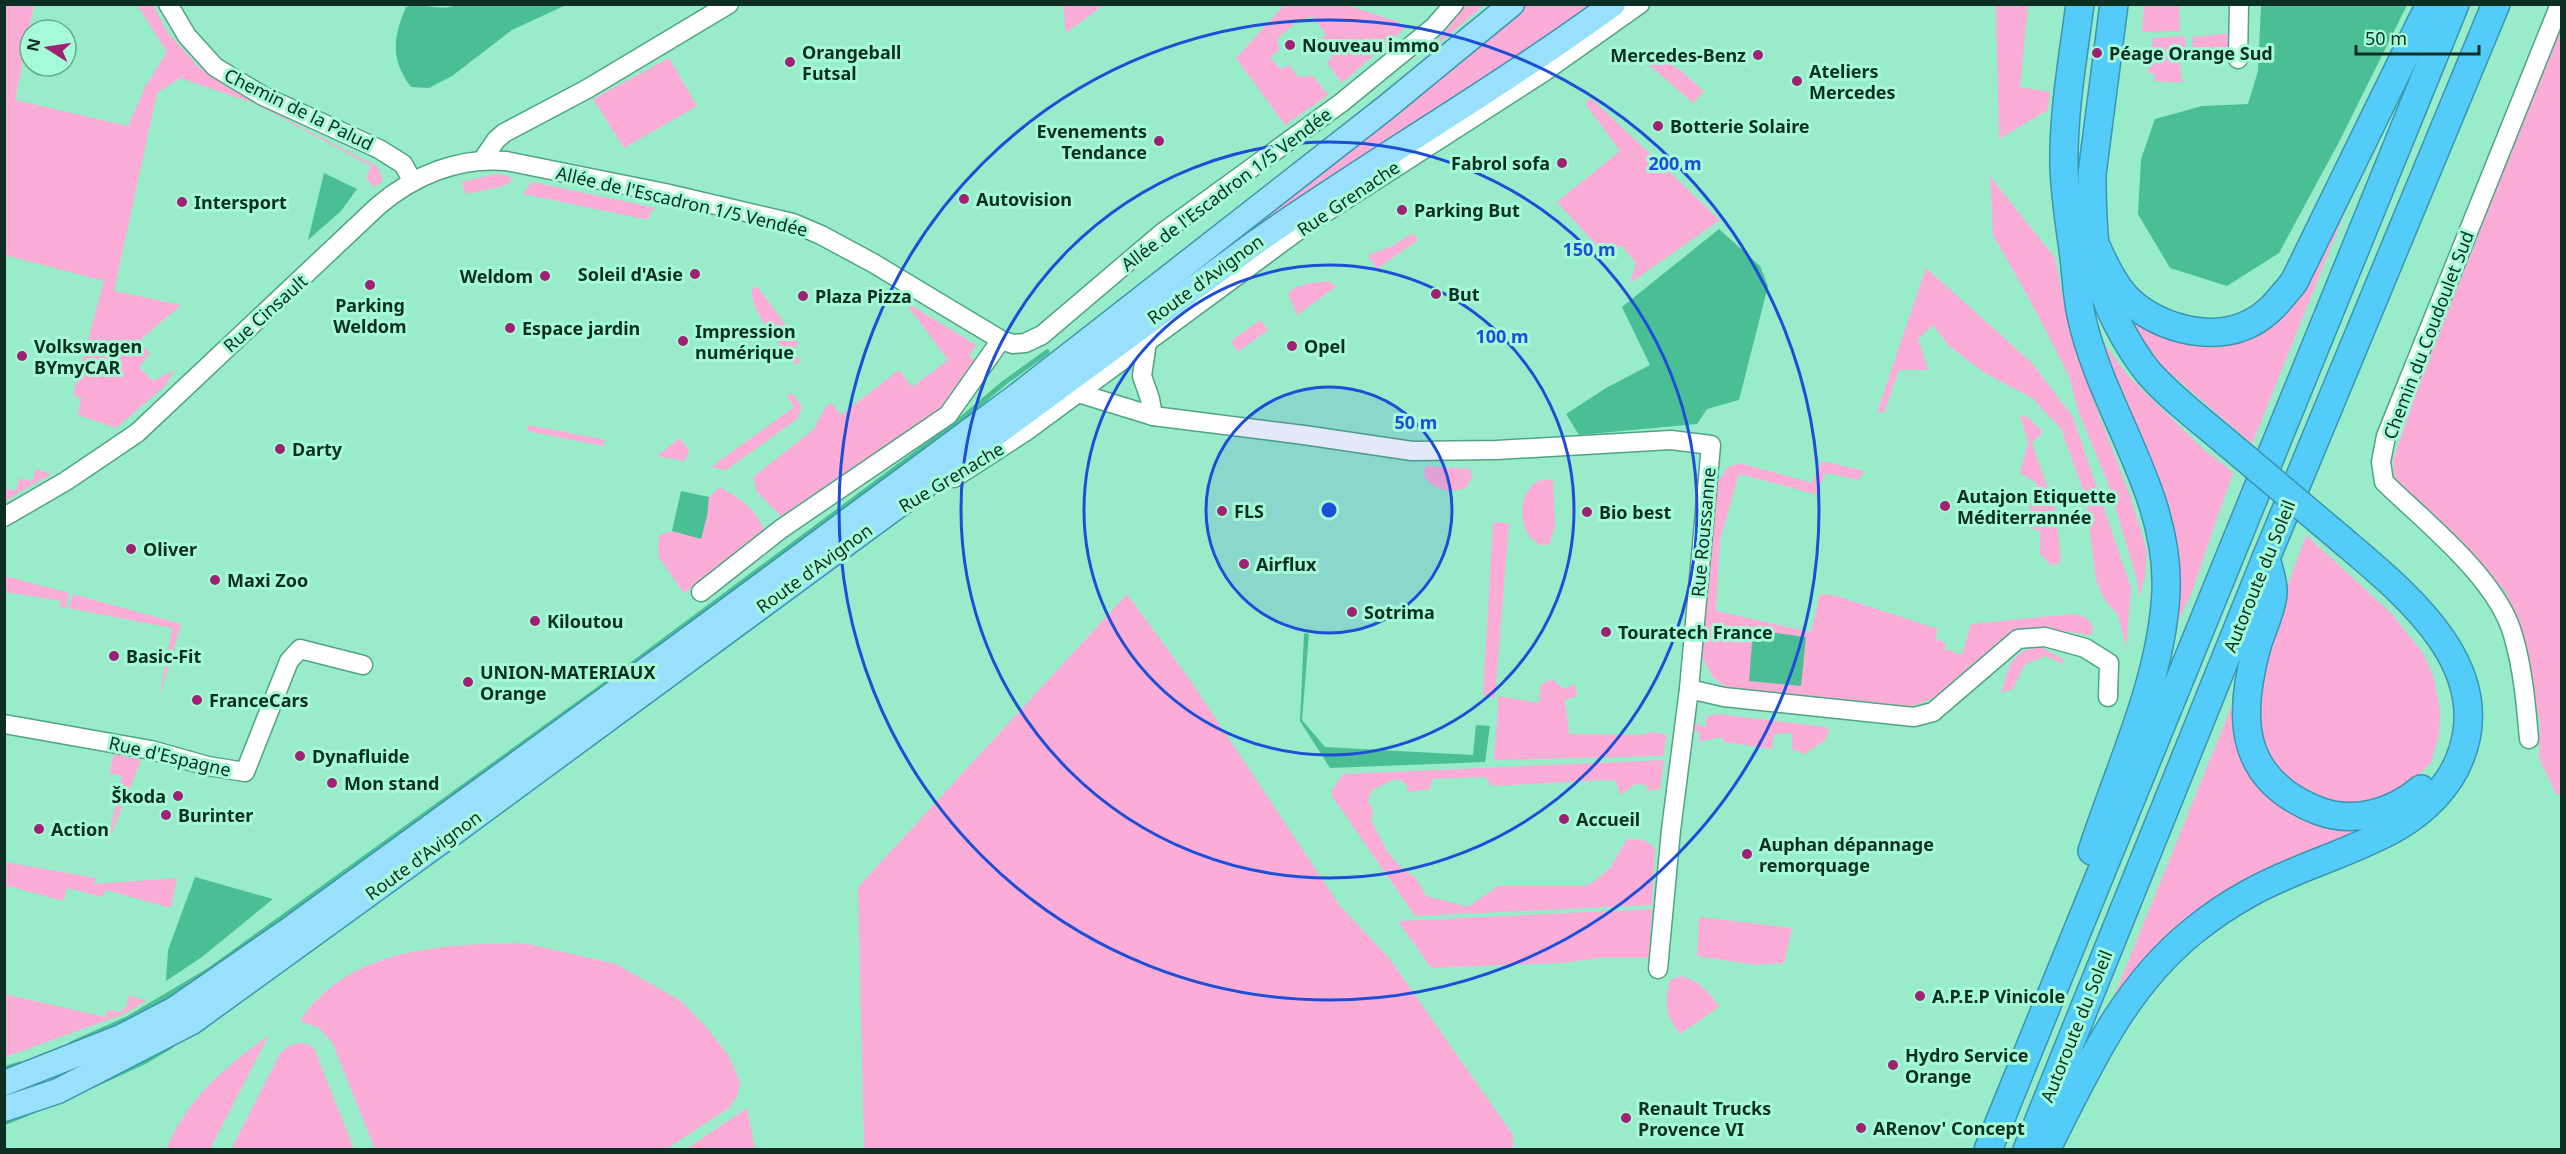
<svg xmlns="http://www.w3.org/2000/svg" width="2566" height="1154" font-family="'Noto Sans',sans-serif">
  <rect width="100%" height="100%" fill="#98ecca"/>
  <g fill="#fcadd7">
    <path d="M 1063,4 L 1104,4 L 1104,5 L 1066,33 Z"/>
    <path d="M 4,5 L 34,5 L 15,100 L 128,126 L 145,87 L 167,52 L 137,5 L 153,5 L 168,33 L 199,67 L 273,112 L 378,167 L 383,181 L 374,187 L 366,178 L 371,166 L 256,104 L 180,78 L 157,93 L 114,291 L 181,305 L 139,341 L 150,353 L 139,367 L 153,381 L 174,370 L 165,386 L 116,428 L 78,415 L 81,398 L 73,395 L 104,281 L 5,255 Z"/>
    <path d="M 1284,5 L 1347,5 L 1399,22 L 1405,28 L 1342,83 L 1327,63 L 1333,54 L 1321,39 L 1326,34 L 1312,16 L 1294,24 L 1277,39 L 1279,50 L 1270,58 L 1281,69 L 1289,65 L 1298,77 L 1313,76 L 1328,95 L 1285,125 L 1236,58 Z"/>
    <path d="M 1462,5 L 1484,5 L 1429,52 L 1458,14 Z"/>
    <path d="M 1527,5 L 1598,5 L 1126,327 L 1176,282 L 1430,85 Z"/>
    <path d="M 1996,5 L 2028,5 L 2020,87 L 2050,92 L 2048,110 L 1999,139 Z"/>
    <path d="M 2144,5 L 2179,5 L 2180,31 L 2142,32 Z"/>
    <path d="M 2561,27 L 2561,795 L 2556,794 L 2539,758 L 2540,725 L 2530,674 L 2506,592 L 2394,483 L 2393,460 L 2420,381 Z"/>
    <path d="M 2234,33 L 2231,54 L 2228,56 L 2193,55 L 2192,37 Z"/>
    <path d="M 2185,36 L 2186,54 L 2179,55 L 2182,83 L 2154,81 L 2155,74 L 2148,73 L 2153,38 Z"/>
    <path d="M 669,58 L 697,106 L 624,148 L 593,99 Z"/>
    <path d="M 1654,59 C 1674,60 1689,79 1704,91 L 1693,103 L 1649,65 Z"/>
    <path d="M 1591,98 L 1720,220 L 1630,283 L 1636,263 L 1622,246 L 1600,249 L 1557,202 L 1620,151 L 1585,103 Z"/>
    <path d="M 2362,170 L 2252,444 L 2153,358 L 2125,311 L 2260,328 Z"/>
    <path d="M 496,174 L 509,176 L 512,180 L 504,186 L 466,194 L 461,182 Z"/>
    <path d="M 1990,176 L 2055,258 L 2065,311 L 2080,364 L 2131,499 L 2147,551 L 2145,576 L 2139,598 L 2137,580 L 2108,483 L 2079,413 L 2068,374 L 2032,304 L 1993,235 Z"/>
    <path d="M 532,182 L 656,208 L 650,212 L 649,220 L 523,194 Z"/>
    <path d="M 1413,233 L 1418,240 L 1377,269 L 1368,255 L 1392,246 Z"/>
    <path d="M 1926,268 L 2031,362 L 2073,417 L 2131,588 L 2126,648 L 2118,615 L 2104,599 L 2096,580 L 2086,498 L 2061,429 L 2032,398 L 1985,373 L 1950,347 L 1933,325 L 1918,339 L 1928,370 L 1899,370 L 1884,413 L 1877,412 Z"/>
    <path d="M 1328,281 L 1337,286 L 1297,315 L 1288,294 C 1296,283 1315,283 1328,281 Z"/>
    <path d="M 757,286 L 798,342 L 794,352 L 801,362 L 795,364 C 782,346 749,312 752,289 Z"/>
    <path d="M 904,301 L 976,345 L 969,356 L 977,362 L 939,411 L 784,519 L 757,492 L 753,477 L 813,430 L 826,406 L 832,403 L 841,415 L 899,370 L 912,387 L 948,360 Z"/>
    <path d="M 1260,320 L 1268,330 L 1238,352 L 1231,341 Z"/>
    <path d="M 2091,325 L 2127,375 L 2204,450 L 2233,472 L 2193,589 L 2165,650 L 2171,598 Z"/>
    <path d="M 792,393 L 802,407 L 797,419 L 726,470 L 711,467 L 794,407 L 787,396 Z"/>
    <path d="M 2020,416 L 2028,417 L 2043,432 L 2032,443 L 2056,512 L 2061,560 L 2057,565 L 2050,565 L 2040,553 L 2040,531 L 2025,526 L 2037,483 L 2020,473 L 2028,442 Z"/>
    <path d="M 528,425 L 601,439 L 605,440 L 603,446 L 527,431 Z"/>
    <path d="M 680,438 L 689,450 L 685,461 L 657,456 Z"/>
    <path d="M 1822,461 L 1864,471 L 1859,480 L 1826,473 L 1816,494 L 1739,474 L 1720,540 L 1716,611 L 1811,632 L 1820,594 L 1837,596 L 1938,629 L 1935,639 L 1946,643 L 1945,649 L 1962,655 L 1971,624 L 2073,614 L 2087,618 L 2093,627 L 2092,635 L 2029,627 L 2018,632 C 1987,657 1945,702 1906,707 L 1748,694 L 1728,689 L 1713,677 L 1702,657 L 1702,648 L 1716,485 L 1728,467 L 1740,463 L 1812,483 Z"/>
    <path d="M 1426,466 L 1470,469 L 1472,476 L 1467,487 C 1451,494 1432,491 1424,475 Z"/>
    <path d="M 36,469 L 51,474 L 5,501 L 5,488 L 16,491 L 19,478 L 32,481 Z"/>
    <path d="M 1553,479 L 1555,526 L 1549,545 L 1540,545 C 1536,542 1532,539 1529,536 C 1518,520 1520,489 1539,481 C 1543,479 1549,480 1553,479 Z"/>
    <path d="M 720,487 C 746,502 754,508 767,535 L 684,593 L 658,556 L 659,535 L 672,531 L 701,538 L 707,516 L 709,497 Z"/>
    <path d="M 1493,522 L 1509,523 L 1495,698 L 1483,695 Z"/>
    <path d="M 2306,535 L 2392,614 L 2423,653 L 2434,678 L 2440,711 L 2439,736 L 2431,762 L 2413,781 L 2390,799 L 2357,806 L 2307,795 L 2267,761 L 2260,735 L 2257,702 L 2278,611 Z"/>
    <path d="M 5,576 L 69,593 L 66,608 L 60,607 L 61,601 L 5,592 Z"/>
    <path d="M 73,594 L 181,624 L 159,699 L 172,628 L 68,608 Z"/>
    <path d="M 1127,594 L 1190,680 L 1340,906 L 1389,958 L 1513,1135 L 1513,1149 L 864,1149 L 858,887 Z"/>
    <path d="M 2041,647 L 2063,659 L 2063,664 L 2046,656 L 2024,665 L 2013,689 L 2001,693 C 2009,668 2010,649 2041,647 Z"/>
    <path d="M 1552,679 L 1564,689 L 1575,684 L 1577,696 L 1565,700 L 1569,734 L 1640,735 L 1653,732 L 1667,735 L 1663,756 L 1494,760 L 1499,696 L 1539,703 L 1541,684 Z"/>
    <path d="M 2237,693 L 2250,759 L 2357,828 L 2361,839 L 2303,861 L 2108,1011 Z"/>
    <path d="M 1717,714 L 1827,727 L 1829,733 L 1824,741 L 1804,754 L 1792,749 L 1792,733 L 1774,734 L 1772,749 L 1724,742 L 1721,737 L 1699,742 L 1700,732 L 1694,731 L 1694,723 L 1706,727 L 1706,717 Z"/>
    <path d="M 114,754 L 141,760 L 107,845 L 122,776 L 109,773 Z"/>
    <path d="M 1664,760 L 1660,789 L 1648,791 L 1646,785 L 1635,784 L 1620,795 L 1616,781 L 1604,780 L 1492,786 L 1485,777 L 1432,779 L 1430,789 L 1408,792 L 1406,783 L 1395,779 L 1372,790 L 1368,801 L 1373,810 L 1371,820 L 1387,851 L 1400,867 L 1416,878 L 1426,896 L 1468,907 L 1498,886 L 1584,886 L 1592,883 L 1610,868 L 1627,839 C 1639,839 1647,839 1655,849 L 1652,905 L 1415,916 L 1332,796 L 1332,790 L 1343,774 Z"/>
    <path d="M 5,862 L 96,878 L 94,884 L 177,878 L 171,908 L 106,890 L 102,897 L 67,888 L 63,901 L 5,885 Z"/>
    <path d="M 1652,909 L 1649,958 L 1600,958 L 1562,963 L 1431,968 L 1398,921 Z"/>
    <path d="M 1699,917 L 1792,928 L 1784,963 L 1756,965 L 1697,956 Z"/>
    <path d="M 524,943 L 616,964 L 681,1001 L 706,1027 L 729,1056 L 740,1082 L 738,1094 L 729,1108 L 666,1149 L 375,1149 L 332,1042 L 319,1028 L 300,1021 C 348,947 445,944 524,943 Z"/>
    <path d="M 1681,976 C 1698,980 1710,992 1719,1007 L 1680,1034 C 1665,1016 1664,1002 1670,980 Z"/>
    <path d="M 5,994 L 105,1017 L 108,1010 L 121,1012 L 127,1005 L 129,995 L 146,1001 L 124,1014 L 5,1057 Z"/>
    <path d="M 269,1035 L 210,1149 L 166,1149 C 189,1096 224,1068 269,1035 Z"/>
    <path d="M 304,1043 L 314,1048 L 354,1149 L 231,1149 L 281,1052 L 293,1044 Z"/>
    <path d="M 747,1108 L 755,1149 L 686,1149 Z"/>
  </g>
  <g fill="#4abf95">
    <path d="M 456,5 L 456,4 L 566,5 L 512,30 L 452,76 L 429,88 L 411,87 C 390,59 393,38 406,7 C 423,2 442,12 456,5 Z"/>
    <path d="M 2261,5 L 2407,5 L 2339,142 L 2279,253 L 2227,286 L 2170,268 L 2138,214 L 2141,159 L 2155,119 L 2202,106 L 2248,104 L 2258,71 Z"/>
    <path d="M 324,173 L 357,189 L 341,211 L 308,240 Z"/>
    <path d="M 1719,229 L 1760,266 L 1768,286 L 1739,400 L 1707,409 L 1697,424 L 1579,435 L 1566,414 L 1606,388 L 1650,365 L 1622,307 Z"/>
    <path d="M 681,491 L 709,497 L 707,516 L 701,539 L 672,531 Z"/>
    <path d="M 1753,630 L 1806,637 L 1801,686 L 1749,681 Z"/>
    <path d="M 1304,633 L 1309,634 L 1302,720 L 1325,747 L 1473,755 L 1476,725 L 1490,726 L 1485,762 L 1330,768 L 1300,721 Z"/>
    <path d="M 195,877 L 273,899 L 202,957 L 166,981 L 168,950 Z"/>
  </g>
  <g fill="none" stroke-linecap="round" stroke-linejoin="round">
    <g stroke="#4abf95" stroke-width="5">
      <path d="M 71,1044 L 129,1018 L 208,971 L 600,688 L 958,422 L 1004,383 L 1047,352"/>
      <path d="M 4,1069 L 20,1064"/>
      <path d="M 94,1085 L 144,1062 L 171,1046"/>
      <path d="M 4,1123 L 36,1110"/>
    </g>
    <g stroke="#50a484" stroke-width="21">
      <g id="minor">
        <path d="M 168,4 L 187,36 L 215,67 L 263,96 L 379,149 L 403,164 L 412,180"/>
        <path d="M 2238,59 L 2239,4"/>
        <path d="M 483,159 L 496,140 L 504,133 L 587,89 L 729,4"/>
        <path d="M 1147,342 L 1142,376 L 1150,399 L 1153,416"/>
        <path d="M 1078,393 L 1153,416 L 1304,435 L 1412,451 L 1497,450 L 1671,440 L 1711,445 L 1689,689 L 1724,697 L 1914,717 L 1933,712 L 2018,639 L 2045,637 L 2085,648 L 2109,663 L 2108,697"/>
        <path d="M 954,478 L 1025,432 L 1303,227 L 1544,72 L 1640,4"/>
        <path d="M 4,517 L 66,481 L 137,433 L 378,206 C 414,175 459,157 506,161 L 665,193 L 793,223 L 821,235 L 873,263 L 1001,340 L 1013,344 L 1025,343 L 1042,335 L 1162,233 L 1341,103 L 1434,27 L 1454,4"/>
        <path d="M 701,592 L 781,529 L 948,415 L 1001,340"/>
        <path d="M 4,724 L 151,750 L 208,766 L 245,772 L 289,661 L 300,649 L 363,665"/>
        <path d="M 2529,739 C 2526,704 2523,669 2513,635 C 2497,578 2426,523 2384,482 L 2381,462 L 2386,436 L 2560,4"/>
        <path d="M 1658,969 L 1671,830 L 1689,689"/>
      </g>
    </g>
    <g stroke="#3a95ae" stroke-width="27">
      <g id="major">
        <path d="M 4,1083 L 121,1037 L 173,1010 L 290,929 L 675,649 L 1018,395 L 1384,109 L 1512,4"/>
        <path d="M 4,1109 L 58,1091 L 192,1022 L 453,833 L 1259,240 C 1375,159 1498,88 1613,4"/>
      </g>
    </g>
    <g stroke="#3a95ae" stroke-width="30">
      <g id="highway">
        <path d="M 2080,4 C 2073,58 2063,112 2064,167 C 2065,197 2070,227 2074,257 C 2076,276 2077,296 2081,315 C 2101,409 2170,492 2166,591 C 2162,680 2119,768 2092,851"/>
        <path d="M 2114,4 L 2092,174 C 2092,207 2093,242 2099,274 C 2104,304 2129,348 2148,372 C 2169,396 2195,416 2219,436"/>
        <path d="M 2097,248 C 2104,264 2112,281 2124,295 C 2152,327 2212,344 2251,323 C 2269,314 2281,298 2294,282 L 2430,4"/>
        <path d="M 2266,558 C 2268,568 2274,582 2273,593 C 2272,610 2262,629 2257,646 C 2237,719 2239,780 2319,811 C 2354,824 2393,813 2421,789"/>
        <path d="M 1988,1150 L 2455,4"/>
        <path d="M 2027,1150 L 2266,558 L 2496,4"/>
        <path d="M 2046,1150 C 2087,1070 2121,990 2192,932 C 2209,918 2228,905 2248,894 C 2295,867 2350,854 2397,827 C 2424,811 2449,787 2460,758 C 2497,665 2403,592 2341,539"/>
      </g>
    </g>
    <use href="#minor" stroke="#fff" stroke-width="18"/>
    <use href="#major" stroke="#98e0fb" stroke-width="24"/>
    <use href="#highway" stroke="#54ccf9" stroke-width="27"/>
    <g stroke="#3a95ae" stroke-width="30" stroke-linecap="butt">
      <path id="highway-bridge" d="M 2219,436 L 2341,539"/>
    </g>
    <use href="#highway-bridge" stroke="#54ccf9" stroke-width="27"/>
  </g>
  <circle cx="1329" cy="510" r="123" fill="#1d4ed8" fill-opacity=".12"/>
  <g fill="none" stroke="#1d4ed8" stroke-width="3">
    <circle cx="1329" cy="510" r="123"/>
    <circle cx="1329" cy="510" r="245"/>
    <circle cx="1329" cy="510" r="368"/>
    <circle cx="1329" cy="510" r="490"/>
  </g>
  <g fill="#a02173" stroke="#a5fad7" stroke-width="2">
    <circle cx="1290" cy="45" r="6"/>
    <circle cx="2097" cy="53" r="6"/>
    <circle cx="1758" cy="55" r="6"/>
    <circle cx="790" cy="62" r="6"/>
    <circle cx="1797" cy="81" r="6"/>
    <circle cx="1658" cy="126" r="6"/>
    <circle cx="1159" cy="141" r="6"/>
    <circle cx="1562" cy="163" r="6"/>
    <circle cx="964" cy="199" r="6"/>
    <circle cx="182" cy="202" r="6"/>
    <circle cx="1402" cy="210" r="6"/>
    <circle cx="695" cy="274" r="6"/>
    <circle cx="545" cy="276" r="6"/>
    <circle cx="370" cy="285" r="6"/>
    <circle cx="1436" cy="294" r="6"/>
    <circle cx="803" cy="296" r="6"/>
    <circle cx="510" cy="328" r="6"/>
    <circle cx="683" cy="341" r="6"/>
    <circle cx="1292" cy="346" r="6"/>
    <circle cx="22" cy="356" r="6"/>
    <circle cx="280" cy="449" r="6"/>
    <circle cx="1945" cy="506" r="6"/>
    <circle cx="1222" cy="511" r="6"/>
    <circle cx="1587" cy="512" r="6"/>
    <circle cx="131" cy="549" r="6"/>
    <circle cx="1244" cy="564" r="6"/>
    <circle cx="215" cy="580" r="6"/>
    <circle cx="1352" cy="612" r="6"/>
    <circle cx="535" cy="621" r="6"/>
    <circle cx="1606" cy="632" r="6"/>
    <circle cx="114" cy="656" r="6"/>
    <circle cx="468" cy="682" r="6"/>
    <circle cx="197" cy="700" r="6"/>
    <circle cx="300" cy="756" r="6"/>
    <circle cx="332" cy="783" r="6"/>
    <circle cx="178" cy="796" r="6"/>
    <circle cx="166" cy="815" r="6"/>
    <circle cx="1564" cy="819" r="6"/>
    <circle cx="39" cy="829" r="6"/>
    <circle cx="1747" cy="854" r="6"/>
    <circle cx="1920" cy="996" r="6"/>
    <circle cx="1893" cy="1065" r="6"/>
    <circle cx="1626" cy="1118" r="6"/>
    <circle cx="1861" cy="1128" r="6"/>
  </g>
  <g text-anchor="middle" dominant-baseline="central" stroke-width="6" stroke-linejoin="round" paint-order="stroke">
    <g font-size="18" font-weight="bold" fill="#0b2f23" stroke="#a5fad7" text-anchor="start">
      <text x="1302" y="45">Nouveau immo</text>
      <text x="802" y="52">Orangeball<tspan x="802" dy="21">Futsal</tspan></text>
      <text x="2109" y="53">Péage Orange Sud</text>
      <text x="1746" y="55" text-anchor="end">Mercedes-Benz</text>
      <text x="1809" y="71">Ateliers<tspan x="1809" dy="21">Mercedes</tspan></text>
      <text x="1670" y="126">Botterie Solaire</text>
      <text x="1147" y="131" text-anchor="end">Evenements<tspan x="1147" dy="21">Tendance</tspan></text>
      <text x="1550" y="163" text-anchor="end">Fabrol sofa</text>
      <text x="976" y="199">Autovision</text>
      <text x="194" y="202">Intersport</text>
      <text x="1414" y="210">Parking But</text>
      <text x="683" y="274" text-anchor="end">Soleil d'Asie</text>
      <text x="533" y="276" text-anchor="end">Weldom</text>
      <text x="1448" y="294">But</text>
      <text x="815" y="296">Plaza Pizza</text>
      <text x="370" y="305" text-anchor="middle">Parking<tspan x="370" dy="21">Weldom</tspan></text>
      <text x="522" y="328">Espace jardin</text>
      <text x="695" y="331">Impression<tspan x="695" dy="21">numérique</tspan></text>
      <text x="34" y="346">Volkswagen<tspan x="34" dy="21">BYmyCAR</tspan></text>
      <text x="1304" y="346">Opel</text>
      <text x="292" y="449">Darty</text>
      <text x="1957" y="496">Autajon Etiquette<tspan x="1957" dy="21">Méditerrannée</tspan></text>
      <text x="1234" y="511">FLS</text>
      <text x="1599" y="512">Bio best</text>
      <text x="143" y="549">Oliver</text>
      <text x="1256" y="564">Airflux</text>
      <text x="227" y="580">Maxi Zoo</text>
      <text x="1364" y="612">Sotrima</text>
      <text x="547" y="621">Kiloutou</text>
      <text x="1618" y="632">Touratech France</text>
      <text x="126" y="656">Basic-Fit</text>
      <text x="480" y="672">UNION-MATERIAUX<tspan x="480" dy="21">Orange</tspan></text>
      <text x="209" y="700">FranceCars</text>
      <text x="312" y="756">Dynafluide</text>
      <text x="344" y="783">Mon stand</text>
      <text x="166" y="796" text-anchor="end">Škoda</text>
      <text x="178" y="815">Burinter</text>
      <text x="1576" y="819">Accueil</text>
      <text x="51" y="829">Action</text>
      <text x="1759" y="844">Auphan dépannage<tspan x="1759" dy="21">remorquage</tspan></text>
      <text x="1932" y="996">A.P.E.P Vinicole</text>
      <text x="1905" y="1055">Hydro Service<tspan x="1905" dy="21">Orange</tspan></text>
      <text x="1638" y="1108">Renault Trucks<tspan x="1638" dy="21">Provence VI</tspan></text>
      <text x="1873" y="1128">ARenov' Concept</text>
    </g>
    <g font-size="18" fill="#0b2f23" stroke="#a5fad7">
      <text transform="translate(299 109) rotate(26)">Chemin de la Palud</text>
      <text transform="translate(1226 189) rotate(-37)">Allée de l'Escadron 1/5 Vendée</text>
      <text transform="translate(1348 198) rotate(-34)">Rue Grenache</text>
      <text transform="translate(682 201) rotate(13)">Allée de l'Escadron 1/5 Vendée</text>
      <text transform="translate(1205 279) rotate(-36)">Route d'Avignon</text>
      <text transform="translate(265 313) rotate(-42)">Rue Cinsault</text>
      <text transform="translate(2428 335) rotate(-69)">Chemin du Coudoulet Sud</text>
      <text transform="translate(951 477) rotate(-31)">Rue Grenache</text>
      <text transform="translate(1703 532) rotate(-85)">Rue Roussanne</text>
      <text transform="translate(814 568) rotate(-36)">Route d'Avignon</text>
      <text transform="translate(2259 576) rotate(-68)">Autoroute du Soleil</text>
      <text transform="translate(170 756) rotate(13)">Rue d'Espagne</text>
      <text transform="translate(423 855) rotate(-36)">Route d'Avignon</text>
      <text transform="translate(2076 1026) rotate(-68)">Autoroute du Soleil</text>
    </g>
  </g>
  <circle cx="1329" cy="510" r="9" fill="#1d4ed8" stroke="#a5fad7" stroke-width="3"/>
  <g font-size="18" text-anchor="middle" font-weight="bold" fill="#1d4ed8" stroke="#a5fad7" stroke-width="6" stroke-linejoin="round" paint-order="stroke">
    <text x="1675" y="170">200 m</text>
    <text x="1589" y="256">150 m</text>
    <text x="1502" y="343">100 m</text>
    <text x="1416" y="429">50 m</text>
  </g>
  <rect width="2566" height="1154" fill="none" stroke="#0b2f23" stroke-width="12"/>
  <g transform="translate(48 48) rotate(282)"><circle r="28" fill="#a5fad7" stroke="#67a98f" stroke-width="1.5"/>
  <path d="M0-4.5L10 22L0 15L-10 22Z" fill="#a02173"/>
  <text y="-9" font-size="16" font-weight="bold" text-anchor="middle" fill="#0b2f23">N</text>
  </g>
  <path d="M2356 45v9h123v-9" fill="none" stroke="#0b2f23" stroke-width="3"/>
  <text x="2365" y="45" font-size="18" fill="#0b2f23" stroke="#a5fad7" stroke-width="4.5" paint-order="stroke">50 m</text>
</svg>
